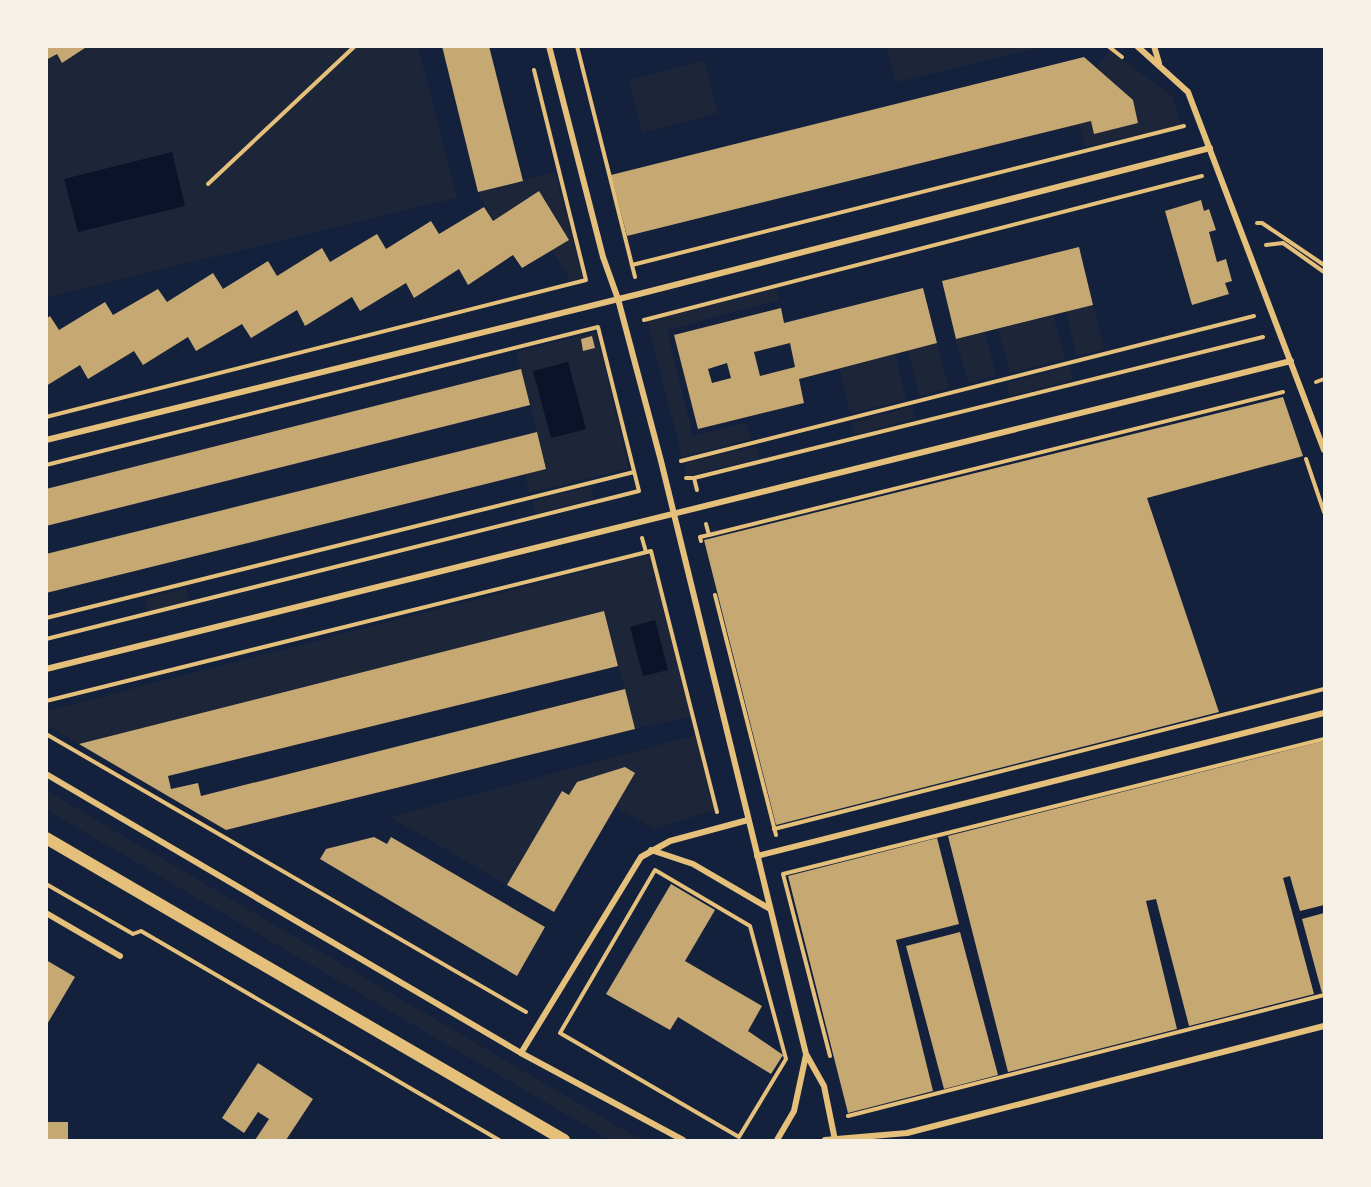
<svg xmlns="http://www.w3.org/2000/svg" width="1371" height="1187" font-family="'PT Sans',sans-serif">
  <rect width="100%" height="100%" fill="#14213d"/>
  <g fill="#1d2539">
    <path d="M 88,46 L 418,47 L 457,198 L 47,297 L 46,60 L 57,54 L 63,63 Z"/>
    <path d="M 887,47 L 887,46 L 1042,47 L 896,82 Z"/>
    <path d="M 1110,50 L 1172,96 L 1182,125 L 1085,147 L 1079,124 L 1091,121 L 1094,134 L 1138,123 L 1133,100 L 1097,68 Z"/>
    <path d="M 704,60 L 718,113 L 642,133 L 629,80 Z"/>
    <path d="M 555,172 L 583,278 L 571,281 L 552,250 L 569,240 L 539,191 L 493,221 L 478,192 Z"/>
    <path d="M 776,286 L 779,300 L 667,330 L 693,436 L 746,423 L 751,439 L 682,457 L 647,319 Z"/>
    <path d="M 1093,305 L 1104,349 L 1077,356 L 1066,312 Z"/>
    <path d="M 1053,315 L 1065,359 L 1010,373 L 998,329 Z"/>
    <path d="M 596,332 L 629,468 L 529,493 L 525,474 L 546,469 L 516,352 Z"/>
    <path d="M 985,332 L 996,376 L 968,383 L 956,339 Z"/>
    <path d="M 937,343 L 949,388 L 919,396 L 908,351 Z"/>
    <path d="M 895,354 L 906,400 L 851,413 L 839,369 Z"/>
    <path d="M 1070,366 L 1073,380 L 1010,396 L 1007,383 Z"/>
    <path d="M 912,407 L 915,419 L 854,435 L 851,423 Z"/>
    <path d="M 756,446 L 760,458 L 687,476 L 684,463 Z"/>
    <path d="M 591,486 L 594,499 L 535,514 L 532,501 Z"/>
    <path d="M 650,554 L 691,716 L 635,729 L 604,611 L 79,744 L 47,725 L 47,711 Z"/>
    <path d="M 186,588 L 189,601 L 148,612 L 145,599 Z"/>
    <path d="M 696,735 L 714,810 L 654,829 L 616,807 L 635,773 L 577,782 L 569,795 L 562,791 L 507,885 L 390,817 Z"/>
    <path d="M 47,791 L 634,1136 L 646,1140 L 610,1140 L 47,810 Z"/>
  </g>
  <g fill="#0b132b">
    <path d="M 172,152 L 185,206 L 78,232 L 64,179 Z"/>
    <path d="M 568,362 L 586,429 L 551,438 L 533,371 Z"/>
    <path d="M 655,620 L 668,670 L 643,676 L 630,627 Z"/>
  </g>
  <g fill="#c6a872" fill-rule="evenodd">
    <path d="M 46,46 L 88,46 L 62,63 L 57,54 L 46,60 Z"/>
    <path d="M 442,46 L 489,46 L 523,181 L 478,192 Z"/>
    <path d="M 1084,57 L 1133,100 L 1138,123 L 1094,134 L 1091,121 L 627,236 L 611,175 Z"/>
    <path d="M 539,191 L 569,240 L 522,268 L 513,255 L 468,285 L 459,269 L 414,298 L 406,283 L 360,311 L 352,297 L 305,326 L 297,310 L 251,338 L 242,324 L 196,351 L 188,337 L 143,365 L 134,351 L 88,379 L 80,365 L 46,386 L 46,319 L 50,316 L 59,330 L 105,302 L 113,315 L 158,289 L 167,302 L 213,273 L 223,289 L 268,261 L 277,276 L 322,248 L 330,262 L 377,234 L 386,249 L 431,221 L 439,234 L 484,207 L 493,221 Z"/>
    <path d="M 1201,200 L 1204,211 L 1209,209 L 1216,230 L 1209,232 L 1217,262 L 1226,259 L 1232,281 L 1225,283 L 1229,294 L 1192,305 L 1165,211 Z"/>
    <path d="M 1079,247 L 1093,305 L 956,339 L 942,281 Z"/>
    <path d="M 923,288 L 937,343 L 799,379 L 804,403 L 698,429 L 674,335 L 781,308 L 784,323 ZM 790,343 L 795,367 L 760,376 L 754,352 ZM 727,363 L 731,378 L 712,383 L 708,369 Z"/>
    <path d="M 592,336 L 595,348 L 583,351 L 581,339 Z"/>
    <path d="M 521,369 L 530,405 L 46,526 L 46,489 Z"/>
    <path d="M 1283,397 L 1303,456 L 1147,498 L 1219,712 L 776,825 L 704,540 Z"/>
    <path d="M 537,432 L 546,469 L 46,593 L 46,554 Z"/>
    <path d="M 604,611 L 618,666 L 168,776 L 171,789 L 198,783 L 201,796 L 625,689 L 635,729 L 226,830 L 79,744 Z"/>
    <path d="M 1324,741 L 1324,905 L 1300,911 L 1290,876 L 1283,878 L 1314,994 L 1189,1026 L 1156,899 L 1146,901 L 1177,1029 L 1008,1072 L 948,836 Z"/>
    <path d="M 625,767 L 635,773 L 554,912 L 507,885 L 562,791 L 569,795 L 577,782 Z"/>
    <path d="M 374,837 L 387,844 L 391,837 L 545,927 L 517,976 L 320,859 L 326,849 Z"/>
    <path d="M 937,838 L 959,924 L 896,940 L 933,1091 L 848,1113 L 788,876 Z"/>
    <path d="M 671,884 L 715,910 L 685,961 L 762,1006 L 748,1031 L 783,1055 L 771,1074 L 678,1017 L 670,1030 L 606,994 Z"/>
    <path d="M 1324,913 L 1324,992 L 1322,993 L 1302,919 Z"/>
    <path d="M 960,932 L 998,1075 L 944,1089 L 906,946 Z"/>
    <path d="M 46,960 L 75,977 L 46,1026 Z"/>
    <path d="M 258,1063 L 313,1099 L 286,1140 L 255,1140 L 269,1119 L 258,1112 L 244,1133 L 222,1118 Z"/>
    <rect x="46" y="1122" width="22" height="18"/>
  </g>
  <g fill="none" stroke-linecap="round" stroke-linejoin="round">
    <g stroke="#e5c07b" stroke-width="4">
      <path d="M 577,46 L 632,265"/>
      <path d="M 1108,46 L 1122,57"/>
      <path d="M 208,184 L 355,46"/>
      <path d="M 1257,223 L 1262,223 L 1324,265"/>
      <path d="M 1266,245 L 1283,243 L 1324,272"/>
      <path d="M 635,277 L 632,265 L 1184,126"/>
      <path d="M 644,320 L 1202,176"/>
      <path d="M 1316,382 L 1324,379"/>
      <path d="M 46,417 L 586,280 L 534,70"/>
      <path d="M 1306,459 L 1324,512"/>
      <path d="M 681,461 L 1254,316"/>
      <path d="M 46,465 L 598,327 L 639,491 L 46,639"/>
      <path d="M 686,478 L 694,478 L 697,490"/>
      <path d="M 694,478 L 1263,337"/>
      <path d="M 706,524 L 709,535"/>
      <path d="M 642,538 L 646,552"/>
      <path d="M 701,541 L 700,537 L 709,535 L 1283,392"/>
      <path d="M 715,595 L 776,835"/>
      <path d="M 46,618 L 634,472"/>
      <path d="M 46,701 L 651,551 L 717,812"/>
      <path d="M 46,734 L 526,1012"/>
      <path d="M 774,829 L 1324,689"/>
      <path d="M 655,870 L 750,926 L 786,1059 L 739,1137 L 560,1033 Z"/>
      <path d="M 46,884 L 133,934 L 141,931 L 499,1140"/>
      <path d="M 830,1056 L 783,874 L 1324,739"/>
      <path d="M 848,1116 L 1324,995"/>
    </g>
    <g stroke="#e5c07b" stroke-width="6">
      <path d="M 549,46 L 603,257 L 618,299 L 661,461 L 806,1054 L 824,1086 L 835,1140"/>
      <path d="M 1137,46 L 1188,92 L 1324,450"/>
      <path d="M 1154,46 L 1159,63"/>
      <path d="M 46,440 L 639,294 L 1210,148"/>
      <path d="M 46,669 L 1291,361"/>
      <path d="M 46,774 L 521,1053 L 683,1140"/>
      <path d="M 651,850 L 693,864 L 770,909"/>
      <path d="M 757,856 L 1324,713"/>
      <path d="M 46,913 L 120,956"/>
      <path d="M 521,1053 L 641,857 L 670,841 L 748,820"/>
      <path d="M 777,1140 L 794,1111 L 806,1055"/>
      <path d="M 825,1140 L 907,1133 L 1324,1026"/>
    </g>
    <path stroke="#e5c07b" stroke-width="12" d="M 46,838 L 564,1140"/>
  </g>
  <rect width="1371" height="1187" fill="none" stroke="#f6f1e7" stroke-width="96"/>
</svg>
